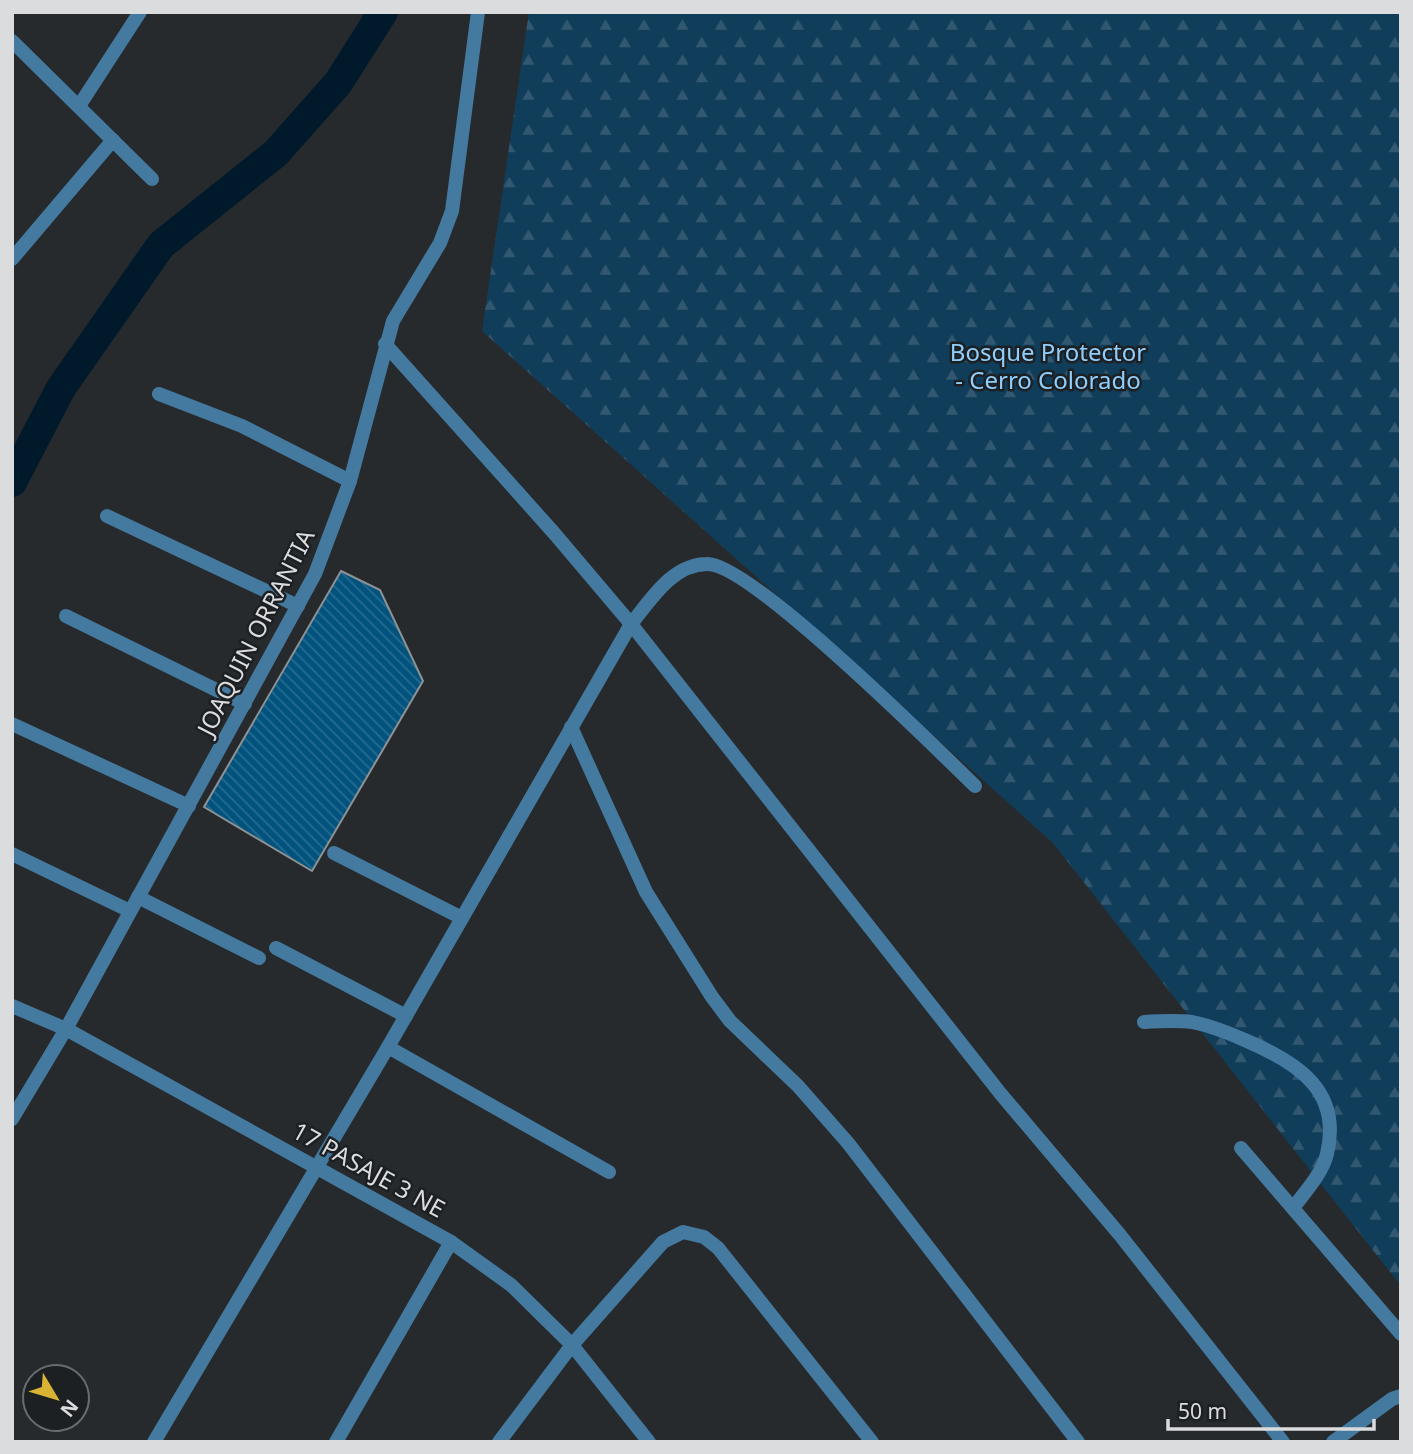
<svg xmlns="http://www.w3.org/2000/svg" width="1413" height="1454" font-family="'Noto Sans',sans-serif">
  <defs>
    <pattern id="forest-firs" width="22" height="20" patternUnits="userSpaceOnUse" patternTransform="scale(1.75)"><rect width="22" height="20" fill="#103d5a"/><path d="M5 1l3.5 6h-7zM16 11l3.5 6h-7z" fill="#325871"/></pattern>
    <pattern id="building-back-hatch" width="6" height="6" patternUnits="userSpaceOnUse" patternTransform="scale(1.75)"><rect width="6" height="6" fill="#01537e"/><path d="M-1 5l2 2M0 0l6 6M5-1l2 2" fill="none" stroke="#256b90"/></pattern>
  </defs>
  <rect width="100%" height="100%" fill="#272a2c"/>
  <path fill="url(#forest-firs)" d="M 529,12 L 1401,12 L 1401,1286 L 1053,843 L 482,331 Z"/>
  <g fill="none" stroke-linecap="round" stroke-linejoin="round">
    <path stroke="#00192b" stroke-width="30" d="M 12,482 L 61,388 L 161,245 L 276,153 L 338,83 L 383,12"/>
  </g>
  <path fill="url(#building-back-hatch)" stroke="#8f9295" stroke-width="2" d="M 341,571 L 380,590 L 423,681 L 312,871 L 204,807 Z"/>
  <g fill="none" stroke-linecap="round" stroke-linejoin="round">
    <g stroke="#447aa0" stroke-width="14">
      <path d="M 334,853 L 462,918"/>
      <path d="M 138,897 L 259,958"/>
      <path d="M 276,948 L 406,1016"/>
      <path d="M 1144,1022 C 1159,1021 1176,1020 1192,1022 C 1212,1026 1229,1033 1247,1041 C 1298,1063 1342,1091 1327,1154 C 1322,1174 1305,1192 1293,1208"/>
    </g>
    <g stroke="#447aa0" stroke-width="14">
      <path d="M 12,41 L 152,179"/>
      <path d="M 79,106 L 140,12"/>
      <path d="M 12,259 L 113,140"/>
      <path d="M 385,344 L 554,533 L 631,624 L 1000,1093 L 1120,1235 L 1283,1442"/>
      <path d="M 159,394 L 242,426 L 350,481"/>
      <path d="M 107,516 L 298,606"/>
      <path d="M 66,616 L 245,704"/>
      <path d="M 12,724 L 189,806"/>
      <path d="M 571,727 L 646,892 L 712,997 L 730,1021 L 798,1086 L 848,1143 L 1078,1442"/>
      <path d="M 12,854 L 130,911"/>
      <path d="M 12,1006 L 66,1029 L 451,1242 L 511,1285 L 572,1345 L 649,1442"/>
      <path d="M 388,1047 L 609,1172"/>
      <path d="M 12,1119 L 66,1029 L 315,574 L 350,481 L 393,321 L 440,243 L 452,211 L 478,12"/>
      <path d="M 1241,1148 L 1401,1334"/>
      <path d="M 154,1442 L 388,1047 L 631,624 C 650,601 672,564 707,564 C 750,563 936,748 975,786"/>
      <path d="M 336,1442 L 451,1242"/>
      <path d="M 499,1442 L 572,1345 L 663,1242 L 683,1232 L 704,1237 L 718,1248 L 872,1442"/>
      <path d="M 1333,1442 L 1392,1399 L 1401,1396"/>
    </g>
  </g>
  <g text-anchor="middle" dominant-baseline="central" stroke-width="5" stroke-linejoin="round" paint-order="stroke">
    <g font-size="24" fill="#8fcefc" stroke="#1d2023">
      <text x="1048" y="351">Bosque Protector<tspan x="1048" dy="28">- Cerro Colorado</tspan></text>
    </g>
    <g font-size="24" fill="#dadcde" stroke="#1d2023">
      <text transform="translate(255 632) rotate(-63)">JOAQUIN ORRANTIA</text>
      <text transform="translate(369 1169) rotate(29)">17 PASAJE 3 NE</text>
    </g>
  </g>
  <rect width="1413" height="1454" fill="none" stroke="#dadcde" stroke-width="28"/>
  <g transform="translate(56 1398) rotate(128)"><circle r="33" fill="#1d2023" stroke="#696b6e" stroke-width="2"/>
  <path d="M0-5L12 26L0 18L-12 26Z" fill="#d9b334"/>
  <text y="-10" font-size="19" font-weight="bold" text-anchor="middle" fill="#dadcde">N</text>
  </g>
  <path d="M1168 1419v10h206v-10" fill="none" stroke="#dadcde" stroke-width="3.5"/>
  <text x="1178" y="1419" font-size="21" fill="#dadcde" stroke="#1d2023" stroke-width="5" paint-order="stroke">50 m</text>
</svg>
